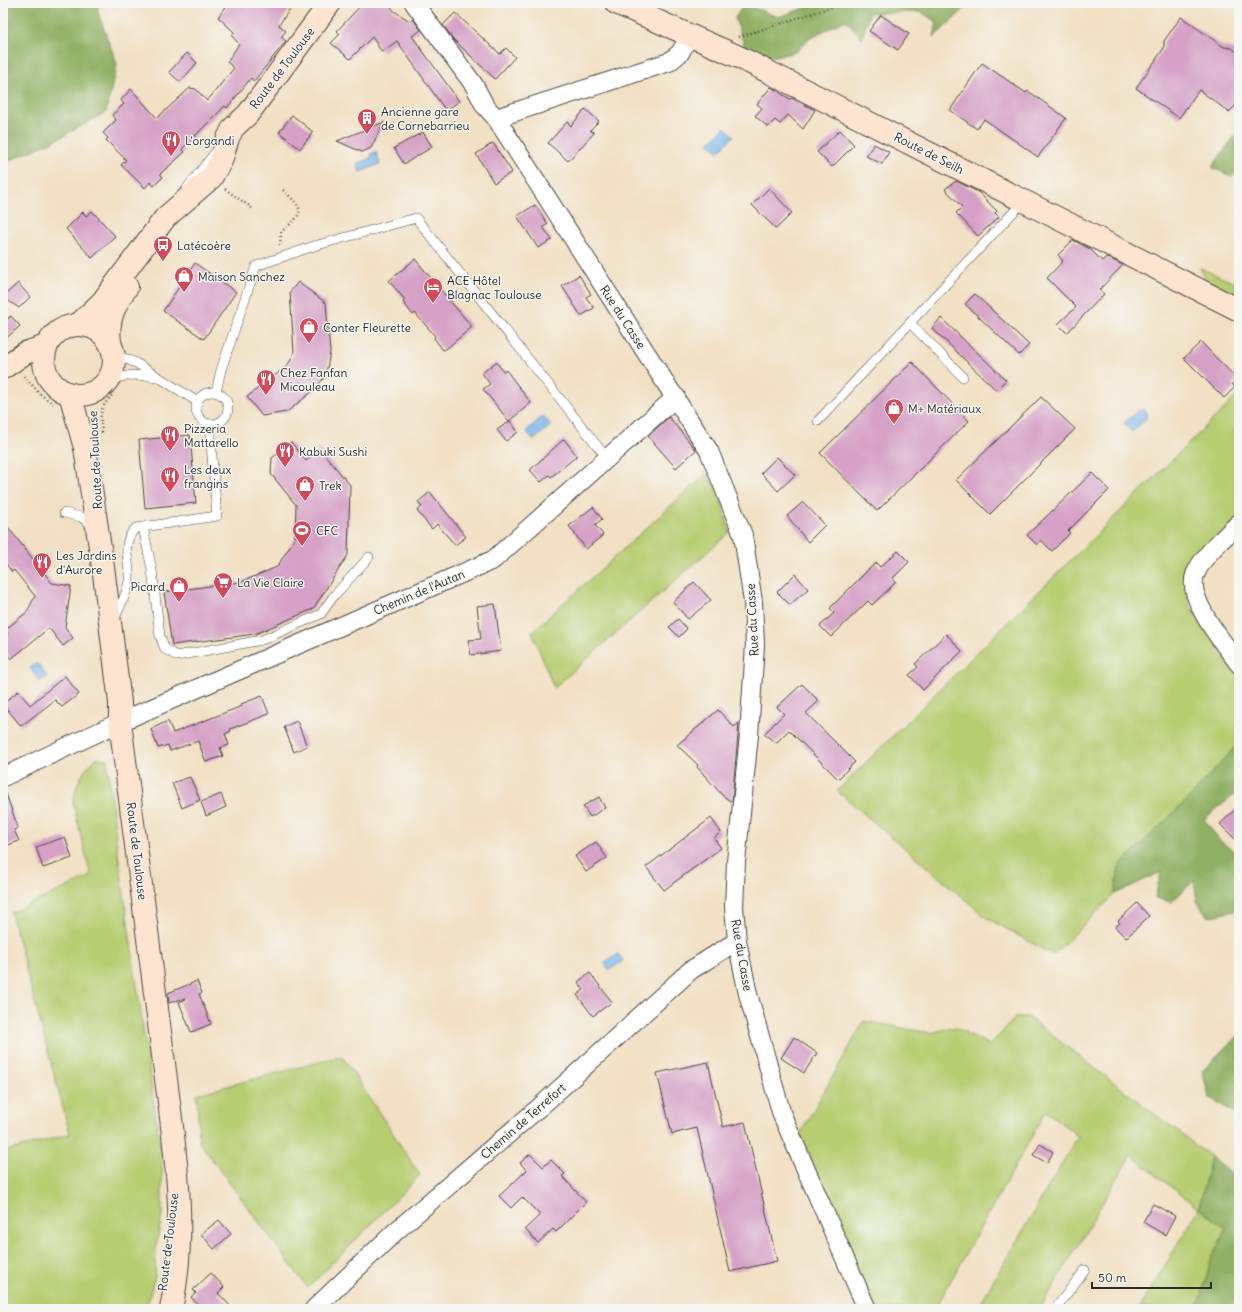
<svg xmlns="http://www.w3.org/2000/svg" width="1242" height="1312" font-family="Delius,sans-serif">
  <rect width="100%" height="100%" fill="#f6f6f2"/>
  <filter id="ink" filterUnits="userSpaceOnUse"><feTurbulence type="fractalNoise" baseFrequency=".025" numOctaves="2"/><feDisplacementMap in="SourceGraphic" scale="8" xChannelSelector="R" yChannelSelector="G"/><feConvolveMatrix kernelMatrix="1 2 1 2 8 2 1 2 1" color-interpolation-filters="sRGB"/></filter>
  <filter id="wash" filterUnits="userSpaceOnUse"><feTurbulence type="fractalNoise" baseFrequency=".012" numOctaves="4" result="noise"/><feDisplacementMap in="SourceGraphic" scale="16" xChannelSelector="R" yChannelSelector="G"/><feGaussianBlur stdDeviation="0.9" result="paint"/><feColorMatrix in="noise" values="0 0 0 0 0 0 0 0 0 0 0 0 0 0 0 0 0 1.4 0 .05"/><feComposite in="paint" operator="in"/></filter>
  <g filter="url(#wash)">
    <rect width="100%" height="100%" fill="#f1e0c3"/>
    <g fill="#b6cd71" stroke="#707c4e">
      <path d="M 1200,268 L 1239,285 L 1239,298 L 1207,282 Z"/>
      <path d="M 1239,394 L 1239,515 L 1187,583 L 1189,605 L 1239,678 L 1239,743 L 1188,799 L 1119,866 L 1115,894 L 1053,955 L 987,918 L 837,791 Z"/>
      <path d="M 706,474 L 719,493 L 730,532 L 554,688 L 532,632 Z"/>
      <path d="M 97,758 L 107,759 L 117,846 L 162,1160 L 162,1215 L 156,1247 L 155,1276 L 146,1309 L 3,1309 L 3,1152 L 70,1134 L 11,913 L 91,876 L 73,803 L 77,785 L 86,768 Z"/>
      <path d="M 1016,1017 L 1028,1017 L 1211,1157 L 1199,1208 L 1226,1228 L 1211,1260 L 1199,1304 L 1195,1309 L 1139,1309 L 1199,1209 L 1131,1155 L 1040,1309 L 977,1309 L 1078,1136 L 1046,1111 L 935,1309 L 874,1309 L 800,1134 L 864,1021 L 931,1033 L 955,1027 L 990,1045 Z"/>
      <path d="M 342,1056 L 420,1175 L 308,1288 L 199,1142 L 197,1094 Z"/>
    </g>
    <g fill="#90b063" stroke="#5e6e47">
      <path d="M 3,3 L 98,3 L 98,13 L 117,64 L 106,112 L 54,141 L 3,163 Z"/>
      <path d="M 820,3 L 971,3 L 934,37 L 937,22 L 921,12 L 870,13 L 862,38 L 846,20 L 809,38 L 796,52 L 772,57 L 745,47 L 735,18 L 744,4 L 778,17 Z"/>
      <path d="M 1239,130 L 1239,167 L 1232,177 L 1212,167 Z"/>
      <path d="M 1239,743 L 1239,791 L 1204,819 L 1219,840 L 1237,854 L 1239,854 L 1239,906 L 1234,911 L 1208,917 L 1197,901 L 1194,881 L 1171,902 L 1155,898 L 1161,872 L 1115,894 L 1119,866 L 1188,799 Z"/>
      <path d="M 1239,1035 L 1239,1116 L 1209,1097 L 1202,1071 Z"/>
      <path d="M 1211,1157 L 1239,1180 L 1239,1309 L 1195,1309 L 1199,1304 L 1211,1260 L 1226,1228 L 1199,1208 Z"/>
    </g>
    <g fill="#7bb6ec" stroke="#53708c">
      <path d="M 725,127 L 734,136 L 718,152 L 709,143 Z"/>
      <path d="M 376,152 L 380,164 L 360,172 L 357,163 L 371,158 L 372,153 Z"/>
      <path d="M 1144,409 L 1147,412 L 1145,416 L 1147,418 L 1132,432 L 1124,423 L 1139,410 L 1140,411 Z"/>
      <path d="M 543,416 L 551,425 L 534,440 L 526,431 Z"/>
      <path d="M 37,663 L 47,676 L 40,681 L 30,668 Z"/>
      <path d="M 618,954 L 623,961 L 609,970 L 605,963 Z"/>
    </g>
    <g id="blocks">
      <g fill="#d5a1c6">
        <path d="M 229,3 L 294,3 L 279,25 L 286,31 L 281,37 L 286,41 L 254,81 L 251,78 L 227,108 L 225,106 L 182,149 L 185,152 L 160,174 L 163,177 L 154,186 L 150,182 L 145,188 L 121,165 L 126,160 L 106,140 L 108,138 L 103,133 L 116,120 L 112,115 L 124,104 L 121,100 L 131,89 L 157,118 L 190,88 L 196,89 L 207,101 L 234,68 L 227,62 L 239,44 L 232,36 L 234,32 L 218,17 Z"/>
        <path d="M 363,3 L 388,3 L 394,11 L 410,21 L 413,19 L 421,30 L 412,36 L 459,101 L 446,111 L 397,41 L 382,52 L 372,37 L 350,59 L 331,43 L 340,34 L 337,31 Z"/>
        <path d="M 455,13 L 500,54 L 506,48 L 515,57 L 495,79 L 453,39 L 443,25 Z"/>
        <path d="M 881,15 L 909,34 L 898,50 L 869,31 Z"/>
        <path d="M 1181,17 L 1224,47 L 1232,48 L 1239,54 L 1239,102 L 1229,112 L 1199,90 L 1179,118 L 1136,88 L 1164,48 L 1164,41 Z"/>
        <path d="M 187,53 L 197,63 L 180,82 L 169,72 Z"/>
        <path d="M 982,63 L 1026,93 L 1028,91 L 1066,118 L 1038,157 L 984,119 L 977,129 L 950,110 Z"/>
        <path d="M 771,87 L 790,99 L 792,98 L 815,110 L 803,129 L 788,115 L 780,124 L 775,120 L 768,127 L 755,116 L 762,108 L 757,104 Z"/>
        <path d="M 585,109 L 599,121 L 590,130 L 594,133 L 568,161 L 548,143 L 567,122 L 571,126 Z"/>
        <path d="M 292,115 L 313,132 L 300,149 L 279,132 Z"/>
        <path d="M 384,122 L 371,148 L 362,152 L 337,141 Z"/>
        <path d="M 840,130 L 854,145 L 832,167 L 817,152 Z"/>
        <path d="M 423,132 L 432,147 L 404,164 L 394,148 Z"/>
        <path d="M 493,143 L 512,172 L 494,183 L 476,154 Z"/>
        <path d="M 874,144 L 889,152 L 882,164 L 866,156 Z"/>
        <path d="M 956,181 L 978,192 L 997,211 L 995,213 L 999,217 L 978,236 L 956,213 L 962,207 L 945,189 Z"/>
        <path d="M 769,188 L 792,213 L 776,229 L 752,205 Z"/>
        <path d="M 535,205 L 548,224 L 543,227 L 552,240 L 538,248 L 517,216 Z"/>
        <path d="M 92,211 L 115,236 L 92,258 L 66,229 L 83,212 L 86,216 Z"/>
        <path d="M 1073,240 L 1090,249 L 1102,261 L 1106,257 L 1123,265 L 1099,290 L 1104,294 L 1067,333 L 1058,324 L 1076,307 L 1047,278 L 1063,261 L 1058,255 Z"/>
        <path d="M 415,259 L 472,327 L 446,349 L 443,350 L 434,338 L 435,336 L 415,313 L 413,315 L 403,302 L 405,300 L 389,281 Z"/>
        <path d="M 195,263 L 236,292 L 204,339 L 163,311 Z"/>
        <path d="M 579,275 L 591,294 L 586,297 L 594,308 L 581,316 L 562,286 Z"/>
        <path d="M 298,282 L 326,303 L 330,352 L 327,368 L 323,379 L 314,390 L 287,412 L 262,416 L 247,397 L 287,366 L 292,358 L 294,351 L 290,292 Z"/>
        <path d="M 18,283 L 30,297 L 19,308 L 3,297 Z"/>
        <path d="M 975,294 L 1029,345 L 1019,355 L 965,304 Z"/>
        <path d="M 11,316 L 20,326 L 3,341 L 3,323 Z"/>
        <path d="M 941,318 L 1006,380 L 996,390 L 932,328 Z"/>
        <path d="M 1201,342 L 1237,379 L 1232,384 L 1235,387 L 1224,398 L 1184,358 Z"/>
        <path d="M 496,362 L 504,372 L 506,370 L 531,403 L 509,421 L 483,389 L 490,384 L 482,373 Z"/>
        <path d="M 912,362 L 969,421 L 877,511 L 820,453 Z"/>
        <path d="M 1041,397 L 1075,429 L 990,514 L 956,480 Z"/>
        <path d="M 669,417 L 696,450 L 676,468 L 648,436 Z"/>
        <path d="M 510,421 L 518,432 L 506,441 L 497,430 Z"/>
        <path d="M 190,435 L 196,503 L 145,508 L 139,440 Z"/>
        <path d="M 564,439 L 577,456 L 551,477 L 549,475 L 541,482 L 530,470 Z"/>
        <path d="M 291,442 L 306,461 L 320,449 L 350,485 L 348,555 L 313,609 L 255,634 L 172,645 L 164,592 L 241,582 L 277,567 L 295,538 L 296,505 L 271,474 L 272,458 Z"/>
        <path d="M 777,457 L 795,475 L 778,491 L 761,473 Z"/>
        <path d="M 1092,473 L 1109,490 L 1068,531 L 1070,533 L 1052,551 L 1041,540 L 1037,545 L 1027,535 Z"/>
        <path d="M 430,492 L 466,537 L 455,545 L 437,524 L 432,529 L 417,511 L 422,507 L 418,502 Z"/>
        <path d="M 803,502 L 825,525 L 808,542 L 787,516 Z"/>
        <path d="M 593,507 L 602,519 L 595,525 L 603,535 L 586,549 L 569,526 Z"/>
        <path d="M 3,521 L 52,583 L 71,586 L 65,627 L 73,638 L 63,646 L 49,628 L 11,659 L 3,649 L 3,638 L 8,634 L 5,630 L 27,612 L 35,596 L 14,570 L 12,572 L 3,560 Z"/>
        <path d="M 898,551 L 909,562 L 892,579 L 896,582 L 872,605 L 868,601 L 831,637 L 820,626 L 834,613 L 830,608 L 869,569 L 876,563 L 880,567 Z"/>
        <path d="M 795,574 L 808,589 L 790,605 L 777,592 Z"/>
        <path d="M 694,582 L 711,600 L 688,619 L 673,602 Z"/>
        <path d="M 495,604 L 501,651 L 471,655 L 468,640 L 481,639 L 477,606 Z"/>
        <path d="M 678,619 L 687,629 L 679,637 L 669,627 Z"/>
        <path d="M 946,634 L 962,651 L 923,690 L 909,675 L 918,667 L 915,664 Z"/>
        <path d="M 65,676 L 79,694 L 62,707 L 55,700 L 21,726 L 3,704 L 18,691 L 30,705 Z"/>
        <path d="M 802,684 L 819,701 L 806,713 L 855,762 L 838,779 L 789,730 L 776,743 L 764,734 L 784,714 L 777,707 Z"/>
        <path d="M 262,696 L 269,714 L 230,729 L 231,731 L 225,734 L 229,745 L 220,748 L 223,756 L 206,762 L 198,741 L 170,751 L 168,745 L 158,748 L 151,729 L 168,721 L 173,733 L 242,706 L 241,704 Z"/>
        <path d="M 718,710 L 734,727 L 739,723 L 732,802 L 723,796 L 697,767 L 698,765 L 677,745 Z"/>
        <path d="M 297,721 L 307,746 L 294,752 L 284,727 Z"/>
        <path d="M 190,777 L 200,800 L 182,808 L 172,783 Z"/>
        <path d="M 5,791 L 18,828 L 14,830 L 19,841 L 3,847 L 3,792 Z"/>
        <path d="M 221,794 L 226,807 L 206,816 L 201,802 Z"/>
        <path d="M 599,797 L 605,808 L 590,817 L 583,806 Z"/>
        <path d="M 1239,806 L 1239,843 L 1220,824 Z"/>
        <path d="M 711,818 L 721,832 L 714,838 L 721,848 L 664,890 L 646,867 Z"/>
        <path d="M 65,837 L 72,858 L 43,868 L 36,847 Z"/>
        <path d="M 596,842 L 607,858 L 586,872 L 575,856 Z"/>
        <path d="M 1137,903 L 1149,916 L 1126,938 L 1115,927 L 1120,923 L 1118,921 Z"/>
        <path d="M 590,973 L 612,1002 L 593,1016 L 577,995 L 584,990 L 578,982 Z"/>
        <path d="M 197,981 L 202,993 L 199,994 L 211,1024 L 191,1032 L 179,1002 L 185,1000 L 185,998 L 169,1003 L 168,993 Z"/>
        <path d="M 794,1037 L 817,1053 L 804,1073 L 781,1058 Z"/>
        <path d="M 708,1062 L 723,1127 L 745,1122 L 777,1261 L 730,1272 L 697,1128 L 672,1134 L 657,1073 Z"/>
        <path d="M 1040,1144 L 1053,1152 L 1047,1163 L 1033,1155 Z"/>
        <path d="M 530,1154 L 543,1167 L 551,1160 L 565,1174 L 562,1176 L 586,1202 L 556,1232 L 553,1229 L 538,1243 L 525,1229 L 540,1215 L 522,1197 L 511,1208 L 499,1196 L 527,1170 L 520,1163 Z"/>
        <path d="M 1153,1204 L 1175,1216 L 1165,1235 L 1143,1222 Z"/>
        <path d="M 219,1220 L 231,1234 L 214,1249 L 201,1234 Z"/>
        <path d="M 211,1273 L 224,1287 L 218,1293 L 233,1309 L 201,1309 L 191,1297 L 196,1293 L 193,1290 Z"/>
      </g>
    </g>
  </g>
  <g filter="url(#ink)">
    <use href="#blocks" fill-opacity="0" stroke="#494642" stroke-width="1"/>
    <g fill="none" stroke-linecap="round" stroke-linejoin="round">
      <g stroke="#494642" stroke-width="10">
        <g id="lane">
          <path d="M 187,188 L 218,149"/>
          <path d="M 910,323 L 963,377"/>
          <path d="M 114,354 L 136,363 L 198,402"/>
          <path d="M 106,382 C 126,374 135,374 156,377"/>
          <path d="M 216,392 L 221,370 L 256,266 L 314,246 L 416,218 L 607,458"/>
          <circle cx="212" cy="408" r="16"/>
          <path d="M 818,421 L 1023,202"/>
          <path d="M 64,513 L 81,517 L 93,526"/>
          <path d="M 143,527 L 152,570 L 160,636 L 165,649 L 177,656 L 262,640 L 321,614 L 333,597 L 369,557"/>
          <path d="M 115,618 C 119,607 128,593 129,580 C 131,562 119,543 136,528 L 217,516 L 211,444 L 211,424"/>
          <path d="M 1055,1309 L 1085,1270"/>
        </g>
      </g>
      <g stroke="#494642" stroke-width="20">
        <g id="street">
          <path d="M 414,3 L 474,85 L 485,106 L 496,118 L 709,451 L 743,535 L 753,602 L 755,645 L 749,735 L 736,862 L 734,907 L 737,941 L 748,994 L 782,1115 L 867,1309"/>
          <path d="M 496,118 L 669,62 L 680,53 L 690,35"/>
          <path d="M 1239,523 C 1225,537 1202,556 1195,575 C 1186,599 1225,645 1239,664"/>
          <path d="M 3,777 L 120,722 L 493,560 L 676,397"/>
          <path d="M 314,1309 L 396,1231 L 542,1105 L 691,970 L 737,941"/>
        </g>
      </g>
      <g stroke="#494642" stroke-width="24">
        <g id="secondary">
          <path d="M 616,3 L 739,57 L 1239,310"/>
          <path d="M 79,324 L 102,302 L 165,218 L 211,178 L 221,161 L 228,138 L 233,128 L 248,114 L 330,3"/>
          <circle cx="79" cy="360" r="35"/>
          <path d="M 110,342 C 107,319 114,306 127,287"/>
          <path d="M 3,368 L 25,353 L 46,346"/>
          <path d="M 70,394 L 85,448 L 104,574 L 120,703 L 120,722 C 134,830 148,939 162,1047 C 172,1133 190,1223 171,1309"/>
        </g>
      </g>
      <g stroke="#494642" stroke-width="2.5" stroke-dasharray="1 3" stroke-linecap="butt">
        <path d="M 739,37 L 844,3"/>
        <path d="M 225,189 L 252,208"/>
        <path d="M 280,245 L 281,232 C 306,211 305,211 282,189"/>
        <path d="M 24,376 L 39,393 L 53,404"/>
        <path d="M 102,433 C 100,412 99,409 114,393"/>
      </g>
      <use href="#lane" stroke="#fff" stroke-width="9"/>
      <use href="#street" stroke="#fff" stroke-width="18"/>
      <use href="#secondary" stroke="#fde4d1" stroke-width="22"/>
    </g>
  </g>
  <defs>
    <g id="building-pin" transform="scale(1)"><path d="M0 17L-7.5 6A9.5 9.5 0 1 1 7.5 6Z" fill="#d1495b" stroke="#f6f6f2"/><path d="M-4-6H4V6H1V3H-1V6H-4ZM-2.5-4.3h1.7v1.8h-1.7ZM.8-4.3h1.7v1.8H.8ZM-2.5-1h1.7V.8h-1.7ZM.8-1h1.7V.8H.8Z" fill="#fff"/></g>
    <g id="restaurant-pin" transform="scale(1)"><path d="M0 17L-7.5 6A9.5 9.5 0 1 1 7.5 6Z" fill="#d1495b" stroke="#f6f6f2"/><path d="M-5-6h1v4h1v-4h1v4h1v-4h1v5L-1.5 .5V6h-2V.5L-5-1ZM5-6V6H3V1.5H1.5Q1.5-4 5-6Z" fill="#fff"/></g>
    <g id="bus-pin" transform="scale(1)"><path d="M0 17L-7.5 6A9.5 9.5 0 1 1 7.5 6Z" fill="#d1495b" stroke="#f6f6f2"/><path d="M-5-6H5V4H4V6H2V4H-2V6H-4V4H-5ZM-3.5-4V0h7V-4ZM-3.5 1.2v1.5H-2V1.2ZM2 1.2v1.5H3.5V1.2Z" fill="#fff"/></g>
    <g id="shop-pin" transform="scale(1)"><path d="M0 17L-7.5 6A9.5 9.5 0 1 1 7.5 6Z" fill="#d1495b" stroke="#f6f6f2"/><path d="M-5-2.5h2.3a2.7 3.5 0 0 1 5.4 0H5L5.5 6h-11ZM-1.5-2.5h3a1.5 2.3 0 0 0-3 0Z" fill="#fff"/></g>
    <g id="hotel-pin" transform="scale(1)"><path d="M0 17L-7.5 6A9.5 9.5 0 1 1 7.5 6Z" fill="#d1495b" stroke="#f6f6f2"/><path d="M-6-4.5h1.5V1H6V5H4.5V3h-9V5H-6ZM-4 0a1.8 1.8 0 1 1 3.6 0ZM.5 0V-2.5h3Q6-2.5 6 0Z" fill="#fff"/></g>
    <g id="stadium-pin" transform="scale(1)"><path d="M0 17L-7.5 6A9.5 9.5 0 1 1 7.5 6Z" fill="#d1495b" stroke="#f6f6f2"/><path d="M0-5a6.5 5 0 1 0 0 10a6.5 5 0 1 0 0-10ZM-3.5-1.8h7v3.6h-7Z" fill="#fff"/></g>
    <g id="supermarket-pin" transform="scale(1)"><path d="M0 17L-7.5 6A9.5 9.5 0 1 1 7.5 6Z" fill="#d1495b" stroke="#f6f6f2"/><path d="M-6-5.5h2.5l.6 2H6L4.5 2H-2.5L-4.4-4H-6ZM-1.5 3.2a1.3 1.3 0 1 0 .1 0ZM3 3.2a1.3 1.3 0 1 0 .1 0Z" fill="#fff"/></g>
  </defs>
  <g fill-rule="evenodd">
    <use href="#building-pin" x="367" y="118"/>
    <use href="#restaurant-pin" x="171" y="140"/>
    <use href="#bus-pin" x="163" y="245"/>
    <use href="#shop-pin" x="184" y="276"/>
    <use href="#hotel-pin" x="433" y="287"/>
    <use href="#shop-pin" x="309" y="327"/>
    <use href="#restaurant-pin" x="266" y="379"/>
    <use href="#shop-pin" x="894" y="408"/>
    <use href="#restaurant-pin" x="170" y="435"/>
    <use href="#restaurant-pin" x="285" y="451"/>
    <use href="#restaurant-pin" x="170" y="476"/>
    <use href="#shop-pin" x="305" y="485"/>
    <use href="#stadium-pin" x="302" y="530"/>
    <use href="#restaurant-pin" x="42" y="562"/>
    <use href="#supermarket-pin" x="223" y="582"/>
    <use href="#shop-pin" x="179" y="586"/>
  </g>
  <g text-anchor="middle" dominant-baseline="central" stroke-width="3" stroke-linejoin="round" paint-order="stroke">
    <g font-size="12" fill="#2b2b2b" stroke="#f6f6f2">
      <text transform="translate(282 68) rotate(-53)">Route de Toulouse</text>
      <text transform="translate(929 153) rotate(27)">Route de Seilh</text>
      <text transform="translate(623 317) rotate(57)">Rue du Casse</text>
      <text transform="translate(95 460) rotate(-93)">Route de Toulouse</text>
      <text transform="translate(419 592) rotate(-23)">Chemin de l'Autan</text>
      <text transform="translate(752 620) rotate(-93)">Rue du Casse</text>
      <text transform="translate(137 851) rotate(83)">Route de Toulouse</text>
      <text transform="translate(742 955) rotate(80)">Rue du Casse</text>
      <text transform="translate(523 1121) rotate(-41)">Chemin de Terrefort</text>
      <text transform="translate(168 1242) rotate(-83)">Route de Toulouse</text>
    </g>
    <g font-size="12" fill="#2b2b2b" stroke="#f6f6f2" text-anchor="start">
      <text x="381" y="111">Ancienne gare<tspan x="381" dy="14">de Cornebarrieu</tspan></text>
      <text x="185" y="140">L'organdi</text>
      <text x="177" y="245">Latécoère</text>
      <text x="198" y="276">Maison Sanchez</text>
      <text x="447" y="280">ACE Hôtel<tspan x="447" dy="14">Blagnac Toulouse</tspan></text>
      <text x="323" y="327">Conter Fleurette</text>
      <text x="280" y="372">Chez Fanfan<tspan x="280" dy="14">Micouleau</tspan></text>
      <text x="908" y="408">M+ Matériaux</text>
      <text x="184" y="428">Pizzeria<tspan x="184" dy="14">Mattarello</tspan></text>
      <text x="299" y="451">Kabuki Sushi</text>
      <text x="184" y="469">Les deux<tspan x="184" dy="14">frangins</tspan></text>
      <text x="319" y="485">Trek</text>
      <text x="316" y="530">CFC</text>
      <text x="56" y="555">Les Jardins<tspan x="56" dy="14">d'Aurore</tspan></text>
      <text x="237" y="582">La Vie Claire</text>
      <text x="165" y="586" text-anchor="end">Picard</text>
    </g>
  </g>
  <rect width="1242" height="1312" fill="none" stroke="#f6f6f2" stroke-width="16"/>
  <path d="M1092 1282v6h119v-6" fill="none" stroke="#2b2b2b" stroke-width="2"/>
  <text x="1098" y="1282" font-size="12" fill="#2b2b2b" stroke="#f6f6f2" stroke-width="3" paint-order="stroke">50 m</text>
</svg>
